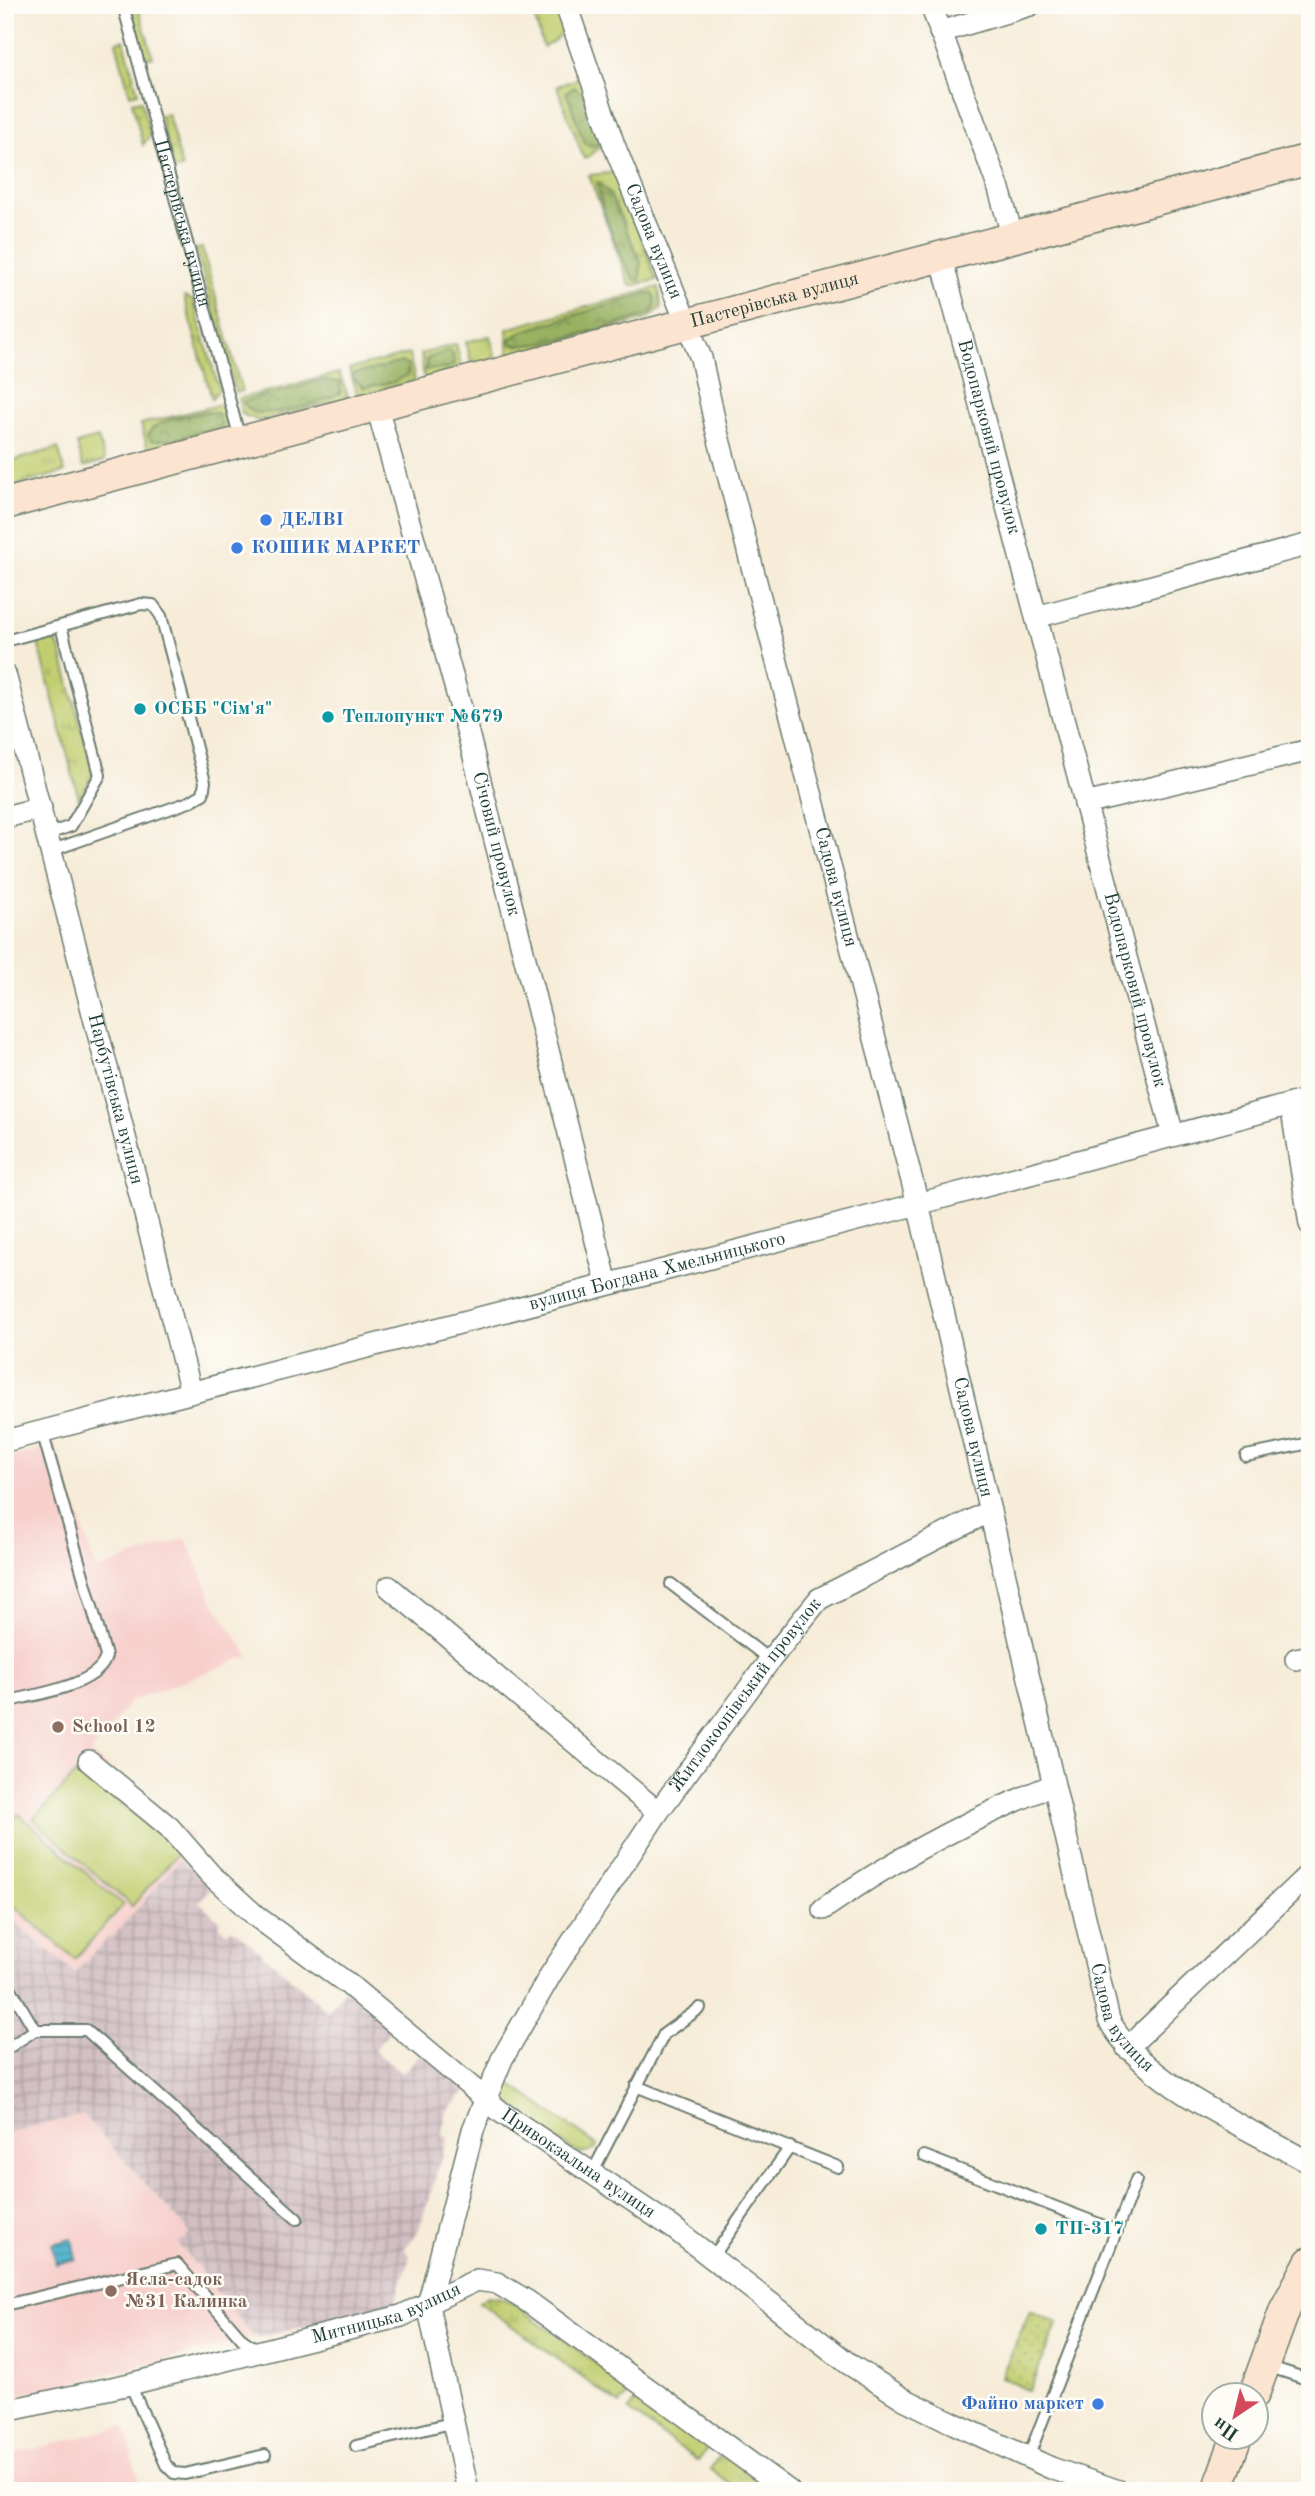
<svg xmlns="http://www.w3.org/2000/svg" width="1315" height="2496" font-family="'Old Standard TT',serif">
  <defs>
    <pattern id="industrial-grid" width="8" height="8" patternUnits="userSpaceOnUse" patternTransform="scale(1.75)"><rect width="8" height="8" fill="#d2bec3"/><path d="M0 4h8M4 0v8" fill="none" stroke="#aa9c9f"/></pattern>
    <pattern id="grass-tufts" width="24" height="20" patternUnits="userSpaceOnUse" patternTransform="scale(1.75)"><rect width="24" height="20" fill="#c1ce70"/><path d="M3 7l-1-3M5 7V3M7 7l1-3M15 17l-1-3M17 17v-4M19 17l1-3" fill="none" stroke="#9ca85d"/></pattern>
    <pattern id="forest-crowns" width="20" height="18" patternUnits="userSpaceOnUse" patternTransform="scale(1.75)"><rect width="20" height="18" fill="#98b162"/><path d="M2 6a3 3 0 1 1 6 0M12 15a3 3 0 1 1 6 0" fill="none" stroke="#7b9152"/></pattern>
    <pattern id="park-dots" width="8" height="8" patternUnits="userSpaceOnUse" patternTransform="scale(1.75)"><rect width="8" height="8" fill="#c1ce70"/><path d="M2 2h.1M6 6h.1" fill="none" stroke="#9ca85d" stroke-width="1.8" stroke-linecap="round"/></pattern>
    <pattern id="water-rules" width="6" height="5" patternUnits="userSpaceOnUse" patternTransform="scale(1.75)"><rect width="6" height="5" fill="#4cb1cb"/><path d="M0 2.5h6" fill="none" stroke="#3f91a6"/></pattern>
  </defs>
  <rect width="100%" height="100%" fill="#fdfcf7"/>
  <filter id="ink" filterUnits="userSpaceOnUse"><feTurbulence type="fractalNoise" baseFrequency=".0143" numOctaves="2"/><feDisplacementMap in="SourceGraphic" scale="14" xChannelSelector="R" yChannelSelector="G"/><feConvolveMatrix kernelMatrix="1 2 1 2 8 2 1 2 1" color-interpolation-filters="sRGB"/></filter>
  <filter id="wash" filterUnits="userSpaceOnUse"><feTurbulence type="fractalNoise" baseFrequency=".00686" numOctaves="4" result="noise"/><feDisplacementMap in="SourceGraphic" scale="28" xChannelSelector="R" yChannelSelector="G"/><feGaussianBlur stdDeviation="1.57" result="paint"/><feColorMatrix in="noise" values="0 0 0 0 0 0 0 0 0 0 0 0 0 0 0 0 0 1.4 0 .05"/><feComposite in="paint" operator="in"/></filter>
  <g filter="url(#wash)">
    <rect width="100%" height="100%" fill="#f6ecd8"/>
    <g fill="#f7d0cc">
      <path d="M 55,1444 L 97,1570 L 186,1538 L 214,1604 L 249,1656 L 131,1701 L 90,1753 L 193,1836 L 180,1860 L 110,1940 L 107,1939 L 75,1973 L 5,1914 L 5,1459 Z"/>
      <path d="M 83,2115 L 190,2234 L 178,2245 L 255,2338 L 5,2399 L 5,2133 Z"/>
      <path d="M 125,2426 L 141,2491 L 5,2491 L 5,2456 Z"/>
    </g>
    <path fill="url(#industrial-grid)" d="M 180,1859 L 212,1887 L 199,1902 L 221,1922 L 219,1925 L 227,1933 L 231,1929 L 242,1936 L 328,2011 L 345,1989 L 392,2028 L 374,2050 L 402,2074 L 421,2053 L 465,2091 L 447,2112 L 441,2135 L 448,2138 L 418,2232 L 404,2249 L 410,2256 L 394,2306 L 255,2338 L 178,2244 L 190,2233 L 83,2115 L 5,2133 L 5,1914 L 75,1973 L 108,1938 L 110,1940 Z"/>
    <g fill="url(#grass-tufts)" stroke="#708652" stroke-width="2">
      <path d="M 139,5 L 154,5 L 139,11 L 153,57 L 144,58 L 132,12 Z"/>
      <path d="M 553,8 L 558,9 L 565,29 L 554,41 L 543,47 L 534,15 Z"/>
      <path d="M 124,40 L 138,93 L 130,95 L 116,42 Z"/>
      <path d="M 583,77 L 607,143 L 584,159 L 557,86 Z"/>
      <path d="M 141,100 L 150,135 L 143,145 L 132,102 Z"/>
      <path d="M 168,114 L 182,168 L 173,170 L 160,115 Z"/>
      <path d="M 618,172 L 657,280 L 630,286 L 589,175 Z"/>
      <path d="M 202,248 L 242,391 L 236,393 L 196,249 Z"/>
      <path d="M 659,287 L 661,308 L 647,319 L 509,356 L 507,329 Z"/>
      <path d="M 184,297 L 193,300 L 219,389 L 212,399 Z"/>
      <path d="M 490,336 L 496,359 L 472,366 L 466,342 Z"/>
      <path d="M 456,344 L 462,369 L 424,379 L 421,354 Z"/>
      <path d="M 409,354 L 415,381 L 358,396 L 349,369 Z"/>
      <path d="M 339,373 L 349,398 L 259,421 L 242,414 L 238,399 Z"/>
      <path d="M 223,404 L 228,427 L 226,430 L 148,450 L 141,424 Z"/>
      <path d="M 98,438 L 105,461 L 83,467 L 77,444 Z"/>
      <path d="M 58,448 L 65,472 L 5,488 L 5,463 Z"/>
      <path d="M 44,637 L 54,640 L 60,648 L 92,768 L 91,778 L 79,799 L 37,639 Z"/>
      <path d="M 503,2079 L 597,2145 L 596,2149 L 582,2154 L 573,2150 L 513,2111 L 500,2098 Z"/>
      <path d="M 487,2296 L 502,2298 L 514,2304 L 632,2389 L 620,2405 L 479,2302 Z"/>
      <path d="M 640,2395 L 710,2445 L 698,2461 L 629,2411 Z"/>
      <path d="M 721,2453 L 772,2491 L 740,2491 L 710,2469 Z"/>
    </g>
    <g fill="url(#forest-crowns)" stroke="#5c774b" stroke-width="2">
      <path d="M 575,87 C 589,97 597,126 601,142 L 596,146 L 585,144 L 566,92 Z"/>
      <path d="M 598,182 L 610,194 L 641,262 L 640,280 L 635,280 C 622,263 598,203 598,182 Z"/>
      <path d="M 648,293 L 654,294 L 656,305 L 651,313 L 641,317 C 618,324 529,352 511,344 L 510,339 L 523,331 Z"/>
      <path d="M 449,350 L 453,353 L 454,365 L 446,369 L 426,370 L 427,359 Z"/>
      <path d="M 402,362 L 408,366 L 409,374 L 394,382 L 363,388 L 353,378 L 353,374 Z"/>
      <path d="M 323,380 L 340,382 L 341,392 C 324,404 272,416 252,412 L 242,402 Z"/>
      <path d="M 207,412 L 218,413 L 222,426 L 175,439 L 151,441 L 148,434 C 155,419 191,415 207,412 Z"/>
    </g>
    <path fill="url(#park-dots)" stroke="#708652" stroke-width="2" d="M 1030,2311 L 1058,2323 L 1029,2391 L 1001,2377 Z"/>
    <g fill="#c1ce70" stroke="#708652" stroke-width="2">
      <path d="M 80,1770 L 180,1851 L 132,1906 L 33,1819 Z"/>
      <path d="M 19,1814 L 123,1905 L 75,1959 L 5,1898 L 5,1829 Z"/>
    </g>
    <path fill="url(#water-rules)" stroke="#367780" stroke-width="2" d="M 72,2239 L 76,2259 L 56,2264 L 52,2244 Z"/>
  </g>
  <g filter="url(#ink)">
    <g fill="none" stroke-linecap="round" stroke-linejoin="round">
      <g stroke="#6a7a6d" stroke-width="14">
        <g id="lane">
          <path id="s1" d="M 123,5 L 240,439"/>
          <path d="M 5,641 L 141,604 L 153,605 L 161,616 L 205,782 L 203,794 L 189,802 L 53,850"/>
          <path d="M 48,834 L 71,826 L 100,775 L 61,626"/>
          <path d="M 1246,1456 L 1310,1443"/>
          <path d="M 671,1584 L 770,1660"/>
          <path d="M 5,1702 C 32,1695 100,1686 106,1656 L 42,1431"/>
          <path d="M 5,1979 L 35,2030"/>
          <path d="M 5,2050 L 35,2030 L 86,2030 L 297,2219"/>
          <path d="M 636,2086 L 838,2167"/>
          <path d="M 924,2156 L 1117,2231"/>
          <path d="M 592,2173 L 664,2034 L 700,2008"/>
          <path d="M 712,2258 L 790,2147"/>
          <path d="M 5,2305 L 177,2264 L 243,2340 L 258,2350"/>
          <path d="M 1267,2366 L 1310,2380"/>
          <path d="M 130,2384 L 166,2465 L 174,2473 L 185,2474 L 265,2455"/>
          <path d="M 356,2446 L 451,2423"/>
          <path d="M 1028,2458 L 1136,2180"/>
        </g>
      </g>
      <g stroke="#6a7a6d" stroke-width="24">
        <g id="street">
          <path id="s2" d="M 566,5 L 614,145 L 701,358 L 716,428 L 918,1204 L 1109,2020 C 1145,2086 1245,2126 1310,2163"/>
          <path d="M 931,5 L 999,189 L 1013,238"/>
          <path d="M 940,32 L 1030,5"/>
          <path id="s3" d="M 941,257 L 1173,1135"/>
          <path id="s4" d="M 377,407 L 468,733 L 607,1284"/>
          <path d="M 1036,617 L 1310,544"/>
          <path id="s5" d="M 5,674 L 191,1392"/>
          <path d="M 1085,804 L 1302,752"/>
          <path d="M 5,817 L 41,808"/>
          <path d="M 1291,1104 L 1310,1224"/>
          <path id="s6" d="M 5,1441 L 918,1204 L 1310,1099"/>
          <path d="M 389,1587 L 658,1812"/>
          <path d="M 1296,1659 L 1310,1656"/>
          <path id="s7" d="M 89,1761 L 169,1827 L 210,1874 L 257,1917 L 348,1984 L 501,2112 L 672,2227 L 849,2364 L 904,2399 L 955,2424 L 1051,2468 L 1119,2491"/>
          <path d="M 823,1909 C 894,1859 972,1818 1053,1785"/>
          <path d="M 1127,2048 L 1310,1873"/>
          <path id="s8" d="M 5,2411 L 130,2384 L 401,2316 L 477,2280 L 497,2283 L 527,2301 L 789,2491"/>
          <path id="s9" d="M 468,2491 L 428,2305 L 473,2130 L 502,2059 L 551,1974 L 658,1812 L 770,1660 L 819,1599 L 990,1511"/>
        </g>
      </g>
      <g stroke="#6a7a6d" stroke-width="33">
        <g id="secondary">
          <path id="s10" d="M 5,504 L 1310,159"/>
          <path d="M 1254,2394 L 1285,2309 L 1310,2262"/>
          <path d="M 1217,2491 L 1237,2436"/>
        </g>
      </g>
      <use href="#lane" stroke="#fff" stroke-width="10"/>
      <use href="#street" stroke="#fff" stroke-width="21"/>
      <use href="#secondary" stroke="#fce5d0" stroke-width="30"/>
    </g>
  </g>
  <g fill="#3f7fe0" stroke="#fdfcf7" stroke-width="2.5">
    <circle cx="266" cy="520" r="7"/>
    <circle cx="237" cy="548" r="7"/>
    <circle cx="1098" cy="2404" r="7"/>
  </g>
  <g fill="#0f9aa8" stroke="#fdfcf7" stroke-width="2.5">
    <circle cx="140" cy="709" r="7"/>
    <circle cx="328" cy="717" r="7"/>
    <circle cx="1041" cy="2229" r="7"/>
  </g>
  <g fill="#8d6e63" stroke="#fdfcf7" stroke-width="2.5">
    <circle cx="58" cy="1727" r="7"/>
    <circle cx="111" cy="2291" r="7"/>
  </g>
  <g text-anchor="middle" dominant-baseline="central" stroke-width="5" stroke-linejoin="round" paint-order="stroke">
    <g font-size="19" fill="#1f3d34" stroke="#fdfcf7">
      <text stroke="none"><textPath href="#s1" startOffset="226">Пастерівська вулиця</textPath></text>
      <text stroke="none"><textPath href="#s2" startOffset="252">Садова вулиця</textPath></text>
      <text stroke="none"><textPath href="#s10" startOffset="796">Пастерівська вулиця</textPath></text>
      <text stroke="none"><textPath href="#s3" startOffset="186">Водопарковий провулок</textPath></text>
      <text stroke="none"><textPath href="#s4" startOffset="453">Січовий провулок</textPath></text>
      <text stroke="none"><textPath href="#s2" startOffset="924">Садова вулиця</textPath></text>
      <text stroke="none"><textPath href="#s3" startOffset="758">Водопарковий провулок</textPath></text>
      <text stroke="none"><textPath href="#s5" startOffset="439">Нарбутівська вулиця</textPath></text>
      <text stroke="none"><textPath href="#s6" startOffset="674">вулиця Богдана Хмельницького</textPath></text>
      <text stroke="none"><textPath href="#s2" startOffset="1491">Садова вулиця</textPath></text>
      <text stroke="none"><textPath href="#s9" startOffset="886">Житлокоопівський провулок</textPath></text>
      <text stroke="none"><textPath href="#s2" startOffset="2093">Садова вулиця</textPath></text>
      <text stroke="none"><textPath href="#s7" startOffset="635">Привокзальна вулиця</textPath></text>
      <text stroke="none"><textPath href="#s8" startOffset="394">Митницька вулиця</textPath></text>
    </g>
    <g font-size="19" font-weight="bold" fill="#366cbe" stroke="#fdfcf7" text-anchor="start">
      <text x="280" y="520">ДЕЛВІ</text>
      <text x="251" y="548">КОШИК МАРКЕТ</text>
      <text x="1084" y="2404" text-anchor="end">Файно маркет</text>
    </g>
    <g font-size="19" font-weight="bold" fill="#0d838f" stroke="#fdfcf7" text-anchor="start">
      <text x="154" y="709">ОСББ "Сім'я"</text>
      <text x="342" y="717">Теплопункт №679</text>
      <text x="1055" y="2229">ТП-317</text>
    </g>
    <g font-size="19" font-weight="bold" fill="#785e54" stroke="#fdfcf7" text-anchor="start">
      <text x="72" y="1727">School 12</text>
      <text x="125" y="2280">Ясла-садок<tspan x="125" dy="22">№31 Калинка</tspan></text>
    </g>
  </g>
  <rect width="1315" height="2496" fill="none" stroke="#fdfcf7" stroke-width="28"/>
  <g transform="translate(1235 2416) rotate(215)"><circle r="33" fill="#fdfcf7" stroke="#a4b0a9" stroke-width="2"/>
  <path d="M0-5L12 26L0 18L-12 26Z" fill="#d1495b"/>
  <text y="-10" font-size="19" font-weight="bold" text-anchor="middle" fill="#1f3d34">Пн</text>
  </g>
</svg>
